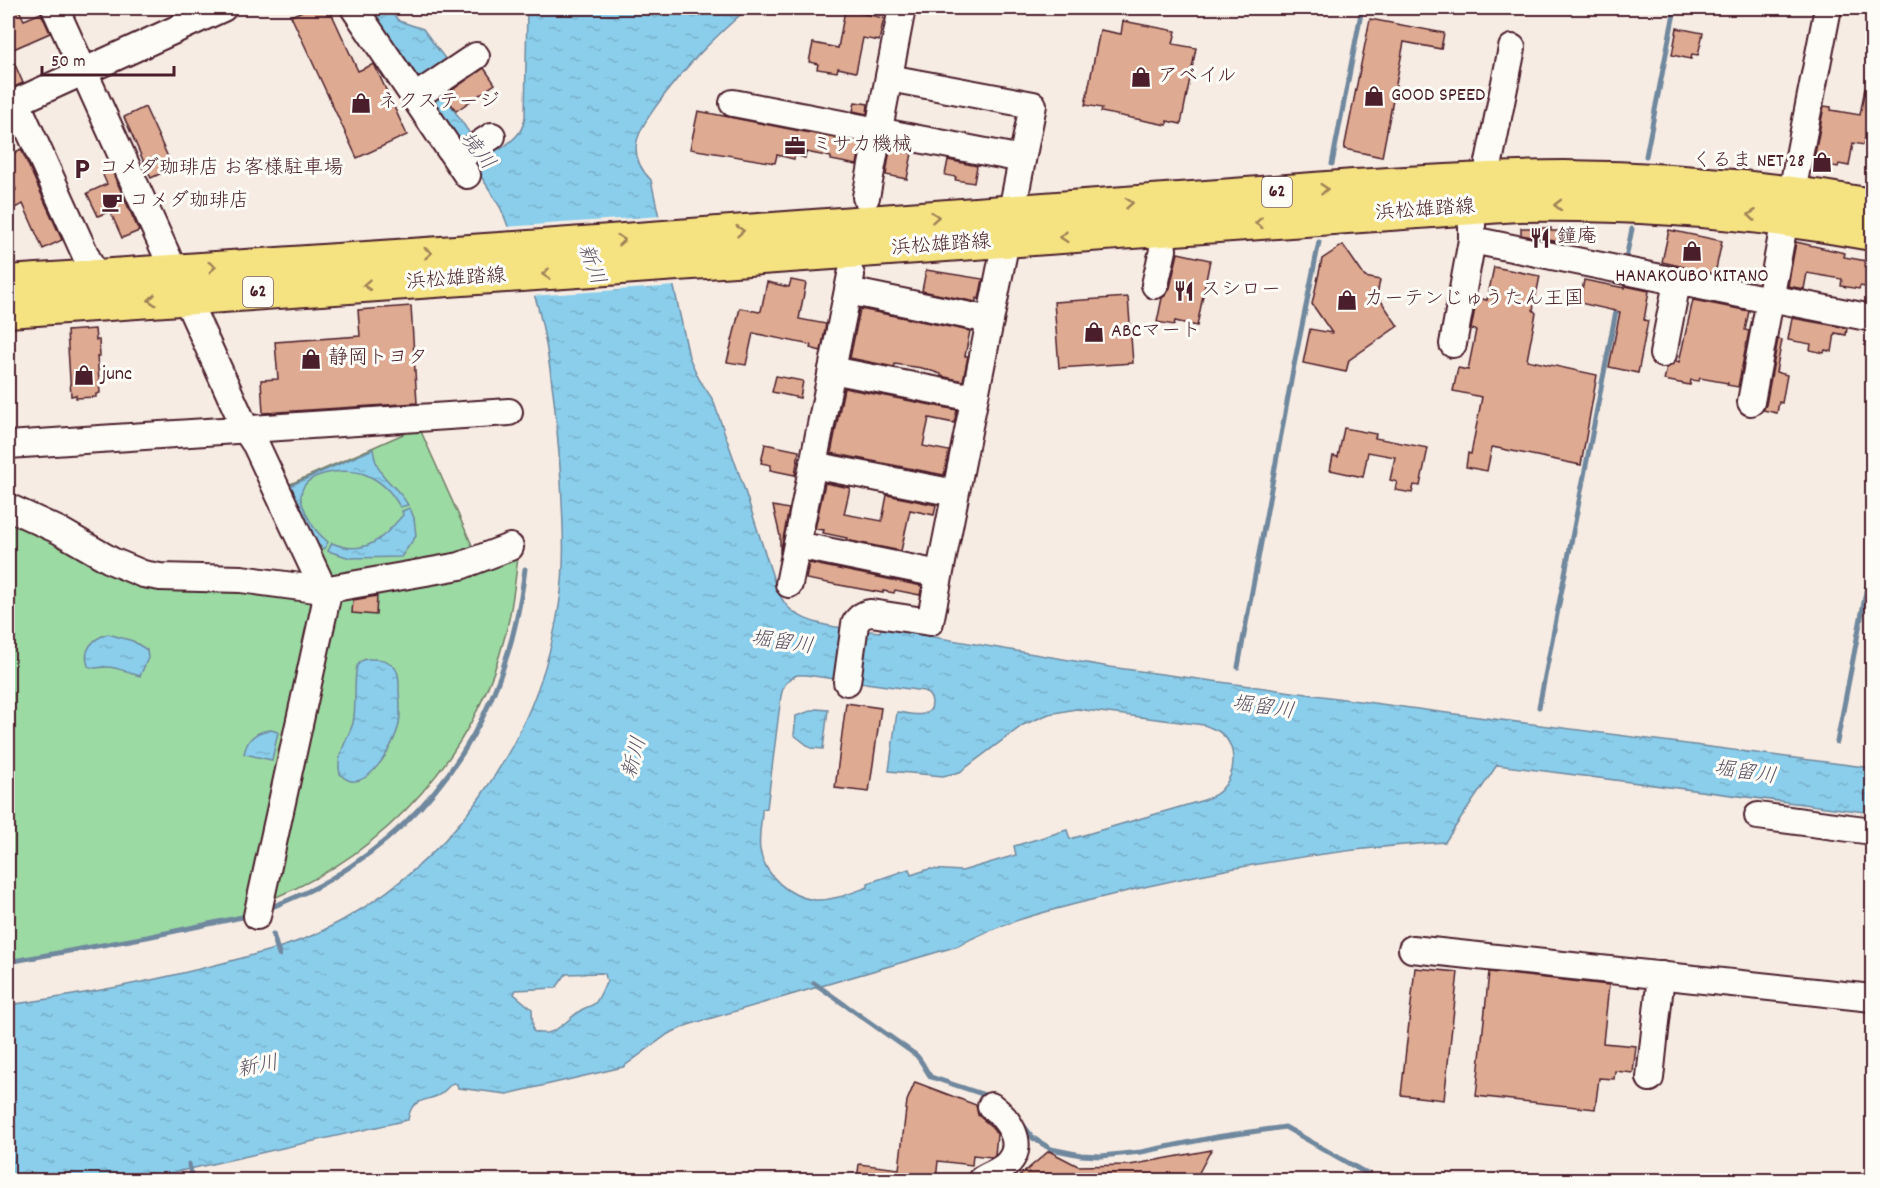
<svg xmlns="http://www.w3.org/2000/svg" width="1880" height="1188" font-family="Dekko,'Klee One',sans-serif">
  <defs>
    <pattern id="water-ripples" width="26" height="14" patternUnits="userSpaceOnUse" patternTransform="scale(1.5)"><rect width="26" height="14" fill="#8aceeb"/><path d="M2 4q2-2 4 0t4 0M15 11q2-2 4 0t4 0" fill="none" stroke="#79b0ca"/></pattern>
  </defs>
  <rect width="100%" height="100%" fill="#f7ece3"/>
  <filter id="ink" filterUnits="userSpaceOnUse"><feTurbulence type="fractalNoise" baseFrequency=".0167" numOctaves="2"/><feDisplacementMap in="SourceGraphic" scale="12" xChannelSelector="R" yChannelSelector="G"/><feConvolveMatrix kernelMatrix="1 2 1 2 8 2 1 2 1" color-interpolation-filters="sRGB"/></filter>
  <g filter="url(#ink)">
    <g fill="#9bdaa3" stroke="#727c67" stroke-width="1.5">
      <path d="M 419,427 L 476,554 L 330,582 L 286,486 Z"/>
      <path d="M 8,515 L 79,552 L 320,597 L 250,914 L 147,936 L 8,961 Z"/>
      <path d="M 519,550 C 515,579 513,608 505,636 C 474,755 388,851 274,898 L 341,594 Z"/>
    </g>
    <g fill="url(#water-ripples)" stroke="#70889e" stroke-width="1.5" fill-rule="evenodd">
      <path d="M 362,8 L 388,8 L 399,21 L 423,29 L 452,68 L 434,80 L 474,140 L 498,145 L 501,149 C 515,138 522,134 525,117 L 527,8 L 748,8 C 714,38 686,65 659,102 C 650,115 637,131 636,148 C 636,161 642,171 651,180 L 689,357 L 699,379 L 713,400 L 743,485 L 777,590 C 781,597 784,604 790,609 C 810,628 854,629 880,632 L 881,628 L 1110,667 L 1447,713 L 1872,768 L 1872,813 L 1497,765 L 1445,842 C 1327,849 1209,870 1095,899 C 1049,911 1000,922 958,946 L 688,1025 L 668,1034 L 623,1067 L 507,1094 L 458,1088 L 457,1084 L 453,1083 C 447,1087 443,1094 437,1096 C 422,1102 411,1099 408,1120 L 176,1172 L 131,1180 L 8,1180 L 8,1005 C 81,995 155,981 227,962 C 259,953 291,946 320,932 C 448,870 537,746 559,606 C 566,565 563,523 561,481 C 557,425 552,362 538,307 C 533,287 523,268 516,248 C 511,236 507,222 501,209 C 484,178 463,150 443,122 C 416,84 389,46 362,8 ZM 797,675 L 806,675 L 924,691 C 929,694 932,697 932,703 C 932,721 908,713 897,712 L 889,771 L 943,776 L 960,772 L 1023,725 L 1049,714 L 1076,709 L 1204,725 C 1209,727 1214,729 1218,731 C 1238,744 1237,774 1221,790 C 1217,795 1210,797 1204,800 L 1070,839 L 1067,830 L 1014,846 L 1016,855 L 962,871 L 929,869 L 911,875 L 909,869 L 868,883 L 868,887 C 851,893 833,901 815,900 C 789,897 765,876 760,850 C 758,838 762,822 762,809 L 767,808 L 781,696 C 783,685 787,680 797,675 ZM 602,973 L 605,974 L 607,981 C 604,986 599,998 596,1002 C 592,1007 588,1006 583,1009 C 568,1017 554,1041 533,1031 L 532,1009 L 514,994 L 516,990 L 556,988 L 566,974 Z"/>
      <path d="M 373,449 C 377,480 395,482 408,505 L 400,507 C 392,492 380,480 364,474 C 346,468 303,471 301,495 C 300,502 304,507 306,513 C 312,526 317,533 328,542 L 324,549 L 311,539 L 287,487 Z"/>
      <path d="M 410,508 L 414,518 L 416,536 L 401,557 L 350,558 L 328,551 L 332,543 C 365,557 382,539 403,515 L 402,511 Z"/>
      <path d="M 108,634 L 133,641 L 147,650 L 148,658 L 140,676 C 128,673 119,667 106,667 C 99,667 94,670 88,666 C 82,650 93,638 108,634 Z"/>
      <path d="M 366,659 C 375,659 385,658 392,665 C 400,671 399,682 399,691 C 400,702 401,713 399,724 C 395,744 364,801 340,774 C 335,757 348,739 353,723 C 357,703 353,684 357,666 L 361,661 Z"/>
      <path d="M 816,709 L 828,710 L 823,749 L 811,748 L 794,735 L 796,716 Z"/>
      <path d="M 271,730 L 278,732 L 272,760 L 244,754 C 247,739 255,731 271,730 Z"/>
    </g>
    <path fill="#f7ece3" d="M 662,216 L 676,286 L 531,296 L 505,227 Z"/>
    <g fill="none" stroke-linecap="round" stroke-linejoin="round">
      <g stroke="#70889e" stroke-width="5">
        <path d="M 1646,156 L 1675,8"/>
        <path d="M 1332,164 L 1362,8"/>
        <path d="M 1625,263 L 1632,229"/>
        <path d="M 1238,667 L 1293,370 L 1319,242"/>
        <path d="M 1539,707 L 1617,306"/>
        <path d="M 1837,742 L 1872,561"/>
        <path d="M 267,909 C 288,900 310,892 329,880 C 447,810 509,703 525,569"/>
        <path d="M 273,934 L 279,955"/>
        <path d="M 8,962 L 147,937 L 247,916"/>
        <path d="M 814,983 L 916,1055 C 923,1062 925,1070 931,1077 L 991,1097"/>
        <path d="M 1021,1122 L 1033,1138 L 1051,1149 L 1081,1155 L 1101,1156 L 1141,1152 L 1216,1137 L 1285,1127 L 1378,1180"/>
        <path d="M 189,1164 L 192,1180"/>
      </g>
    </g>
    <g fill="#deaa92" stroke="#4a1f2b" stroke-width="1.5">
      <path d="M 16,8 L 18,8 L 24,20 L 41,13 L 50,33 L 9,51 L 23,83 L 8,90 L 8,11 Z"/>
      <path d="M 309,8 L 329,8 L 358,71 L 374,64 L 407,135 L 357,158 L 291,16 Z"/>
      <path d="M 845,10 L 884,18 L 879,41 L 863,38 L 856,72 L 838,68 L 837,72 L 817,69 L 818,64 L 809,62 L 813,43 L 838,48 Z"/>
      <path d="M 1370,19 L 1444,33 L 1441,49 L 1404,42 L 1382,157 L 1344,149 Z"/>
      <path d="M 1123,21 L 1176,31 L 1173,44 L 1196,48 L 1181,124 L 1167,121 L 1167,125 L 1101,112 L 1102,108 L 1085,105 L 1100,30 L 1121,34 Z"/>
      <path d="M 1677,28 L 1703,33 L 1698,55 L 1692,54 L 1691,59 L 1672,55 Z"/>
      <path d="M 484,68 L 495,84 L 456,111 L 445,95 Z"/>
      <path d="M 1865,88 L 1872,88 L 1872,132 L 1867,131 L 1864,145 L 1853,143 L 1849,166 L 1839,164 L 1838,167 L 1828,165 L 1827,168 L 1813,165 L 1824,106 L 1831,107 L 1831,110 L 1860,115 Z"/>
      <path d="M 855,102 L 868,104 L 867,114 L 853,111 Z"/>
      <path d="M 145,107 L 173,168 L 151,178 L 124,117 Z"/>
      <path d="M 698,111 L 861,143 L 857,165 L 831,160 L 831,157 L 806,152 L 805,158 L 795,155 L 794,159 L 777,155 L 775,163 L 690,149 Z"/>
      <path d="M 21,149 L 62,240 L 43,249 L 23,204 L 8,211 L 8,194 L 16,190 L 8,170 L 8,156 Z"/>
      <path d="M 890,149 L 912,153 L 907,179 L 886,175 Z"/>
      <path d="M 948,160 L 977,166 L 974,183 L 955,180 L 956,177 L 945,175 Z"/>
      <path d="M 111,169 L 139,231 L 122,238 L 110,211 L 98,216 L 87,193 L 107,184 L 102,173 Z"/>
      <path d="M 1521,228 L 1551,228 L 1551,231 L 1559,231 L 1560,242 L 1521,235 Z"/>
      <path d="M 1669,230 L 1722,241 L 1715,274 L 1662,262 Z"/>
      <path d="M 1796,242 L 1845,253 L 1844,257 L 1872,262 L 1872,288 L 1860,286 L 1859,289 L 1841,286 L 1842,279 L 1807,273 L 1804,289 L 1788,286 Z"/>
      <path d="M 1343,245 L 1365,277 L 1380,280 L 1377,295 L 1398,326 L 1349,360 L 1346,372 L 1303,363 L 1310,329 L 1332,333 L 1312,304 L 1322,259 Z"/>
      <path d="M 1178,253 L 1210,260 L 1197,326 L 1175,321 L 1174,325 L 1157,322 L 1162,298 L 1166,295 L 1170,288 Z"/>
      <path d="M 1494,267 L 1540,276 L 1533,310 L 1536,313 L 1527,360 L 1597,375 L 1581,465 L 1492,447 L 1487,471 L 1466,467 L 1468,453 L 1471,454 L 1482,397 L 1453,391 L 1458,368 L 1468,370 L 1476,330 L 1471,329 L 1477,298 L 1487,300 Z"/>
      <path d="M 926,270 L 983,279 L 979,299 L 976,298 L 976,302 L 922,291 Z"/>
      <path d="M 791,280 L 806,283 L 799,319 L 826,324 L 821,351 L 810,348 L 811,345 L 753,333 L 746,365 L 727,362 L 740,308 L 759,312 L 761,311 L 767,282 L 789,287 Z"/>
      <path d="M 1584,280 L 1625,288 L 1625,286 L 1649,291 L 1644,320 L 1648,321 L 1638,373 L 1609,367 L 1620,312 L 1580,303 Z"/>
      <path d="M 1128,297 L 1133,363 L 1059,368 L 1054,302 Z"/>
      <path d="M 1693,300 L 1749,311 L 1745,330 L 1749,331 L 1738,387 L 1727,385 L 1728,383 L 1700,378 L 1699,381 L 1691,380 L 1690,385 L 1664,380 L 1667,368 L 1676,361 L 1679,362 Z"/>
      <path d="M 411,306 L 417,403 L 263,413 L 261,380 L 278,379 L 275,342 L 360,336 L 358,310 Z"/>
      <path d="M 860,309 L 970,331 L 965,356 L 968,356 L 963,381 L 941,376 L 941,374 L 922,368 L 895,364 L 894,367 L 850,358 Z"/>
      <path d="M 1792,318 L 1847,328 L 1846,335 L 1835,333 L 1832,352 L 1825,350 L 1824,353 L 1810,350 L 1811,344 L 1788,340 Z"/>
      <path d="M 95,329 L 96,340 L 99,340 L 100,356 L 97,356 L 100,393 L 96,394 L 96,397 L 76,398 L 76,395 L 71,396 L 67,331 Z"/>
      <path d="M 1778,339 L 1782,340 L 1776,372 L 1787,375 L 1782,403 L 1779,402 L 1777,413 L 1763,410 L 1766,405 Z"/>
      <path d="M 776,376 L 803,381 L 800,398 L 772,392 Z"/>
      <path d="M 844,388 L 957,410 L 954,423 L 929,418 L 923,446 L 949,451 L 944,475 L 831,453 Z"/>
      <path d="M 1344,428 L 1376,434 L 1375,438 L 1428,448 L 1420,486 L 1414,485 L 1412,493 L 1395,490 L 1397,482 L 1390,480 L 1395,457 L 1368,452 L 1363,477 L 1330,470 L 1333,456 L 1338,457 Z"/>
      <path d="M 765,444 L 799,451 L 795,475 L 770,470 L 771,465 L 761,463 Z"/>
      <path d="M 825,483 L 850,488 L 844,514 L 882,521 L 887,495 L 936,505 L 934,515 L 910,510 L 901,551 L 846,540 L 847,538 L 823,533 L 824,530 L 815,529 Z"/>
      <path d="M 773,506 L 789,509 L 780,554 L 780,536 Z"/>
      <path d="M 809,563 L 922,586 L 920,595 L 895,590 L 894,593 L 883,591 L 883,593 L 806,579 Z"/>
      <path d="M 377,596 L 376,615 L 352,613 L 353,600 Z"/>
      <path d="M 846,703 L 881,708 L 869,792 L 835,788 Z"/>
      <path d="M 1415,968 L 1458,972 L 1444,1100 L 1401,1095 Z"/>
      <path d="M 1489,972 L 1609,985 L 1603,1043 L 1636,1046 L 1633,1073 L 1615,1071 L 1614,1079 L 1599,1078 L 1595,1109 L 1476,1096 Z"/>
      <path d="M 915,1082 L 976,1105 L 978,1115 L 992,1127 L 997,1134 L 995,1155 L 992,1157 L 973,1155 L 972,1165 L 938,1161 L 936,1180 L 857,1180 L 859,1164 L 899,1169 L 907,1101 Z"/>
      <path d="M 1211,1150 L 1195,1180 L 1015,1180 L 1049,1151 L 1078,1166 L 1130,1165 Z"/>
    </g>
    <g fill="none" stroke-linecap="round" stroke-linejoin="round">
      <g stroke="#4a1f2b" stroke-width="30">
        <g id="minor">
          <path d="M 55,8 L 246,430 L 256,445 L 327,597 L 257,916"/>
          <path d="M 354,8 L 467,175"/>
          <path d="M 415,97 L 476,56"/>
          <path d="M 733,103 L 1022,159"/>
          <path d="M 8,106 L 223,8"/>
          <path d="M 21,112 L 95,276"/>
          <path d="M 457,159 L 492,136"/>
          <path d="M 1490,179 L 1489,162 L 1512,48"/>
          <path d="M 1792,192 L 1828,8"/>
          <path d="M 866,197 L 902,8"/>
          <path d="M 1472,240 L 1770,300"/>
          <path d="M 1155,285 L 1163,250 L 1161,230"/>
          <path d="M 848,291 L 990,320"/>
          <path d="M 1770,298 L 1872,318"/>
          <path d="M 1453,344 L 1472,240 L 1472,223"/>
          <path d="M 1663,354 L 1677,282"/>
          <path d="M 832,370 L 974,398"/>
          <path d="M 1751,402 L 1785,219"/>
          <path d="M 8,445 L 509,412"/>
          <path d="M 813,465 L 955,493"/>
          <path d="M 8,507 L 60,531 L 112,561 L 143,574 L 160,577 L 241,579 L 323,590 L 460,566 L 510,547"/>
          <path d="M 797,545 L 939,574"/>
          <path d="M 789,584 L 851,275"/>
          <path d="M 847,682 L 855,624 C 859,617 863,614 871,613 L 930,622 L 1033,105 L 889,78"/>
          <path d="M 1758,816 L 1872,831"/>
          <path d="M 1412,949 L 1872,998"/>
          <path d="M 1650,1078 L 1661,975"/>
          <path d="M 981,1180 C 990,1174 1002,1171 1009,1162 C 1026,1142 1007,1118 991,1106"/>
        </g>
      </g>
      <g stroke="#4a1f2b" stroke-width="36">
        <g id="major">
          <path d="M 8,282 L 500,249 L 1354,186 C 1424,182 1494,177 1564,177 C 1667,178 1770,187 1872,205"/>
          <path d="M 8,311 L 1517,205 C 1637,203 1754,212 1872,234"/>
        </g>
      </g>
      <use href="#minor" stroke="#fdfcf7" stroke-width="26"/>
      <use href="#major" stroke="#f5e382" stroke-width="32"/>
    </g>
    <defs><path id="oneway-chevron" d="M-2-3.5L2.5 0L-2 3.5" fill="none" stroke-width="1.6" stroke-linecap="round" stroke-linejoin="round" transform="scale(1.5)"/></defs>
    <g stroke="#a08156">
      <use href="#oneway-chevron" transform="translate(1324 189) rotate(-4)"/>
      <use href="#oneway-chevron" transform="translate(1129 203) rotate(-4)"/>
      <use href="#oneway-chevron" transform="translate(1558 205) rotate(180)"/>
      <use href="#oneway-chevron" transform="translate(1752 215) rotate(-173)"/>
      <use href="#oneway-chevron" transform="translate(935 217) rotate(-4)"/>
      <use href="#oneway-chevron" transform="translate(1259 223) rotate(176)"/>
      <use href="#oneway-chevron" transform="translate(740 231) rotate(-4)"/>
      <use href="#oneway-chevron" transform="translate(1064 237) rotate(176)"/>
      <use href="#oneway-chevron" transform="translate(621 240) rotate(-4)"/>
      <use href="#oneway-chevron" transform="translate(428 253) rotate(-4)"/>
      <use href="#oneway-chevron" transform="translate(212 267) rotate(-4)"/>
      <use href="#oneway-chevron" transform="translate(546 274) rotate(176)"/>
      <use href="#oneway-chevron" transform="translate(367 285) rotate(176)"/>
      <use href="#oneway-chevron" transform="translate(152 300) rotate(176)"/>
    </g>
  </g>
  <defs>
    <g id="shop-bare" transform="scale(1.62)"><path d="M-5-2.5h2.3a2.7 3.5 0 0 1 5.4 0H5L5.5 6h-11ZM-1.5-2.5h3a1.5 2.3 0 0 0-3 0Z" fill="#4a1f2b" stroke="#fdfcf7" stroke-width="2.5" paint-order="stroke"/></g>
    <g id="office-bare" transform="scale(1.62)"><path d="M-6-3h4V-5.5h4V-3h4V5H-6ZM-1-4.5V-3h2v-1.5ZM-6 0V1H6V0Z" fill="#4a1f2b" stroke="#fdfcf7" stroke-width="2.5" paint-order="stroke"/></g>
    <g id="parking-bare" transform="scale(1.62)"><path d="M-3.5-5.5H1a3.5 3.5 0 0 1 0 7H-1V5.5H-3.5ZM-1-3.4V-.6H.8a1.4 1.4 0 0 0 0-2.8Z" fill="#4a1f2b" stroke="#fdfcf7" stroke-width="2.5" paint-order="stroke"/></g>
    <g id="cafe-bare" transform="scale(1.62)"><path d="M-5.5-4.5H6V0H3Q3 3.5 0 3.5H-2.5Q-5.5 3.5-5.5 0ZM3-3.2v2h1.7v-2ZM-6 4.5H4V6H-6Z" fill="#4a1f2b" stroke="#fdfcf7" stroke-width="2.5" paint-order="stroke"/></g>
    <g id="restaurant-bare" transform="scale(1.62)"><path d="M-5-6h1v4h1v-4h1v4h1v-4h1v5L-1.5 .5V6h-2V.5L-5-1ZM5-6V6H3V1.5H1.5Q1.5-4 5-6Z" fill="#4a1f2b" stroke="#fdfcf7" stroke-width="2.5" paint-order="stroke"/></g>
  </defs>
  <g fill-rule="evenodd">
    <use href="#shop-bare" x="1141" y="77"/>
    <use href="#shop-bare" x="1374" y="96"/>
    <use href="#shop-bare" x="361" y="103"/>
    <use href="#office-bare" x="795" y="146"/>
    <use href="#shop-bare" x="1822" y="162"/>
    <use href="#parking-bare" x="82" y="169"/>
    <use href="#cafe-bare" x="112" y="202"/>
    <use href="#restaurant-bare" x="1540" y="238"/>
    <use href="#shop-bare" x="1692" y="251"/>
    <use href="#restaurant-bare" x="1184" y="291"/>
    <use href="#shop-bare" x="1347" y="300"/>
    <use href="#shop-bare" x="1094" y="332"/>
    <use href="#shop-bare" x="311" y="359"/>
    <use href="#shop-bare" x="84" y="375"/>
  </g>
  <g text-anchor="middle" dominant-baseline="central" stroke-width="6" stroke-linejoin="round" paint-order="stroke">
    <g fill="#fdfcf7" stroke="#806168" stroke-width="1.5">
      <rect x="1262" y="177" width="30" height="30" rx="4.5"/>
      <rect x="243" y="277" width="30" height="30" rx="4.5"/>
    </g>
    <g font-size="18" font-weight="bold" fill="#4a1f2b">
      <text x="1277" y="192">62</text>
      <text x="258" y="292">62</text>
    </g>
    <g font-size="20" fill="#4a1f2b" stroke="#fdfcf7" text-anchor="start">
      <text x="1158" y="77">アベイル</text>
      <text x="1391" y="96">GOOD SPEED</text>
      <text x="378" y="103">ネクステージ</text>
      <text x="812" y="146">ミサカ機械</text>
      <text x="1805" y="162" text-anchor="end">くるま NET 28</text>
      <text x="99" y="169">コメダ珈琲店 お客様駐車場</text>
      <text x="129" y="202">コメダ珈琲店</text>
      <text x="1557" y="238">鐘庵</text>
      <text x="1692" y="277" text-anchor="middle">HANAKOUBO KITANO</text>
      <text x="1201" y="291">スシロー</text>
      <text x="1364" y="300">カーテンじゅうたん王国</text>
      <text x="1111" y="332">ABCマート</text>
      <text x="328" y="359">静岡トヨタ</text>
      <text x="101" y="375">junc</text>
    </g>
    <g font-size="20" fill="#4a1f2b" stroke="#fdfcf7">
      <text transform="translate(1425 211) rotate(-4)">浜松雄踏線</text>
      <text transform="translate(941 246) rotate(-4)">浜松雄踏線</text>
      <text transform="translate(456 280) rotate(-4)">浜松雄踏線</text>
    </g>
    <g font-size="21" font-style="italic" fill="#5d5465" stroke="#fdfcf7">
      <text transform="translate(476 152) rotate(51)">境川</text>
      <text transform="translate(590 265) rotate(70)">新川</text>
      <text transform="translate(782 644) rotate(8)">堀留川</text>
      <text transform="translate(1263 709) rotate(8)">堀留川</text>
      <text transform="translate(636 758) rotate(-74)">新川</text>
      <text transform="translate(1745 774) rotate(8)">堀留川</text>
      <text transform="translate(258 1068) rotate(-11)">新川</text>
    </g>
  </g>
  <rect width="1880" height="1188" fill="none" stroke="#fdfcf7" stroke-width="30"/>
  <rect x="15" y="15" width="1850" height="1158" fill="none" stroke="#4a1f2b" stroke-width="2" filter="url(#ink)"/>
  <path d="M42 66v9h132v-9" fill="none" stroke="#4a1f2b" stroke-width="3"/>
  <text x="51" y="66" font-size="18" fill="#4a1f2b" stroke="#fdfcf7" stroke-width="4.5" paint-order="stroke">50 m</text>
</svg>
